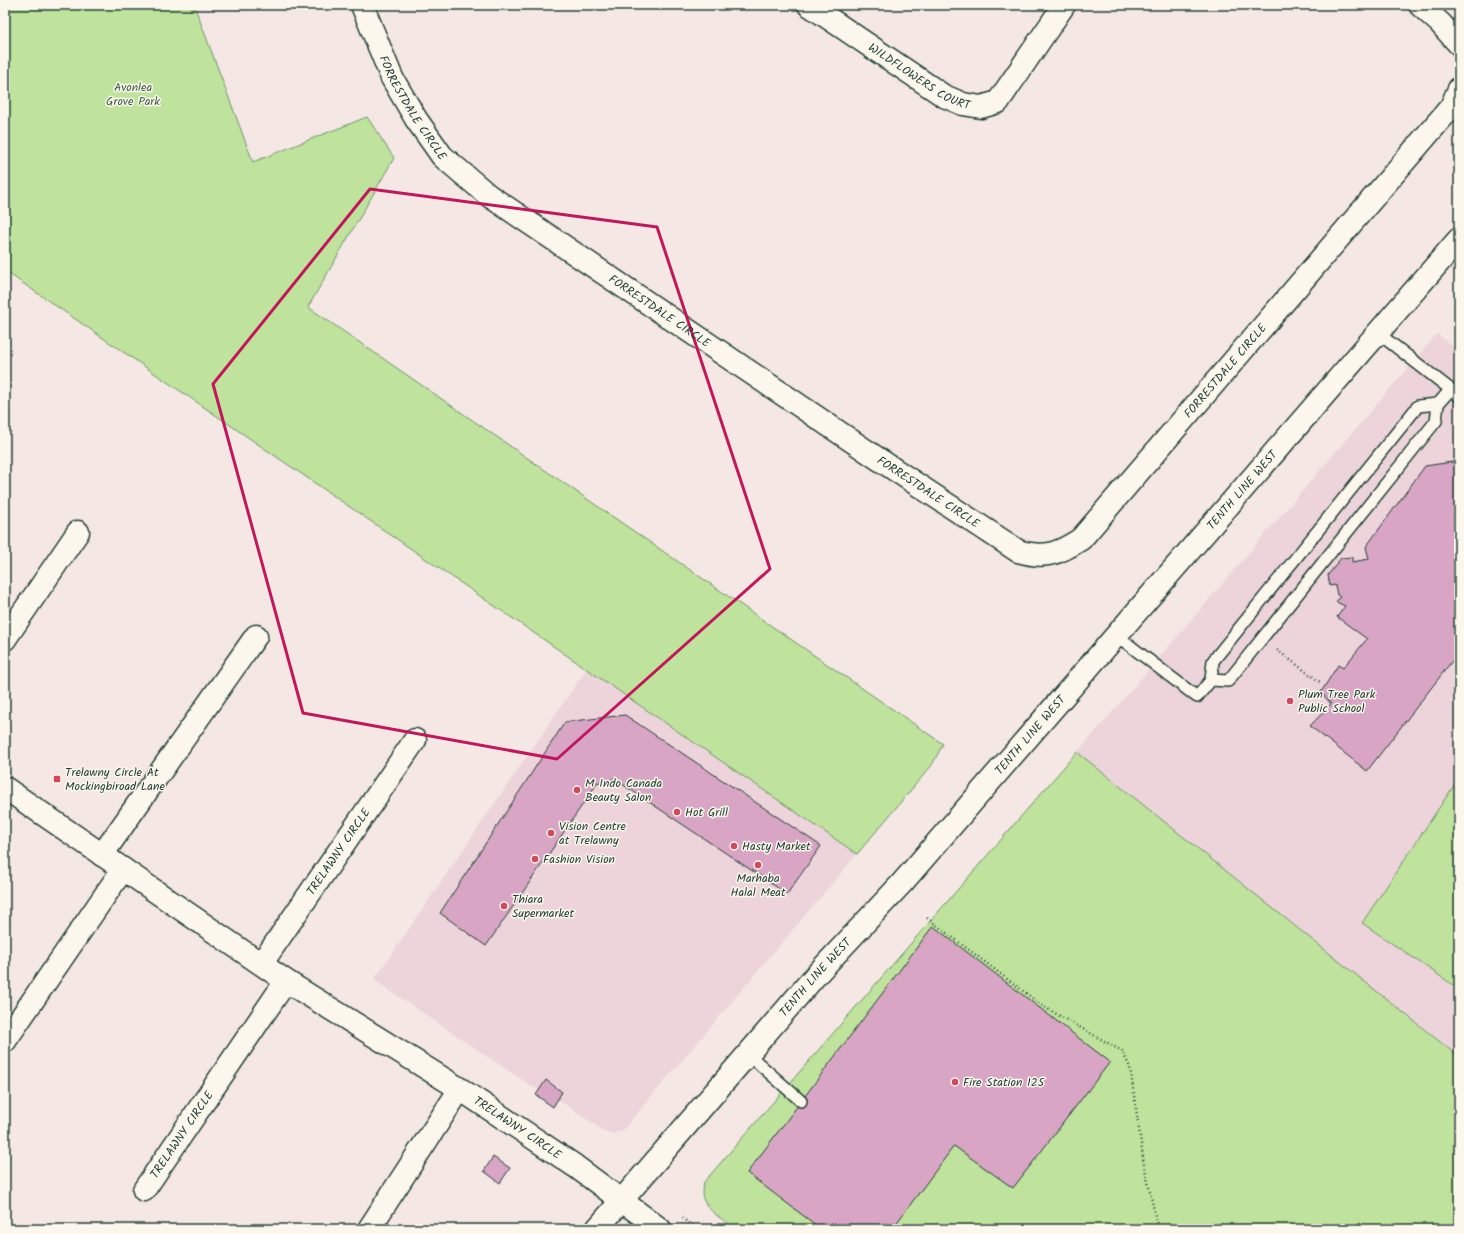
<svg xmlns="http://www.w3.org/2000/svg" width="1464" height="1234" font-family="Kalam,sans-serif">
  <rect width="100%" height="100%" fill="#f4e7e4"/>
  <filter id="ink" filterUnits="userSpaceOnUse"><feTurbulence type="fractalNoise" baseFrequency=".025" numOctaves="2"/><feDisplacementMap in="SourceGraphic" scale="8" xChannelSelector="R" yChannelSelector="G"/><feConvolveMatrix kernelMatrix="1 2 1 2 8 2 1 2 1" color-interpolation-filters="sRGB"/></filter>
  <g filter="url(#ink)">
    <g fill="#ecd4da">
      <path d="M 1437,334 L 1459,351 L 1459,1057 L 1077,753 Z"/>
      <path d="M 588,667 L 857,854 L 633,1118 L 623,1130 L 613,1134 L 604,1131 L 562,1102 L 533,1087 L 374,980 Z"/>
    </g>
    <g fill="#bfe39d" stroke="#6f9068">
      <path d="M 5,5 L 194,5 L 253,162 L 367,117 L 394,158 L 308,307 L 943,744 L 932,765 L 857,854 L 5,271 Z"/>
      <path d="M 1077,752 L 1459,1057 L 1459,1229 L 736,1229 C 724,1220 702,1209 702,1192 C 702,1189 703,1185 704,1182 Z"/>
      <path d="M 1455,784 L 1459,786 L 1459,989 L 1362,923 Z"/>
    </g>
    <g fill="#d8a6c4" stroke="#1f3d34">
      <path d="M 1459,461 L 1459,652 L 1367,771 L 1310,726 L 1331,704 L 1321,692 L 1338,665 L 1343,668 L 1367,639 L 1337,617 L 1345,606 L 1336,602 L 1340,597 L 1337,595 L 1335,585 L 1330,586 L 1328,575 L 1341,558 L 1352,557 L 1352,562 L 1369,559 L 1366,547 L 1425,466 Z"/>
      <path d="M 625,715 L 821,846 L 787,894 L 613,778 L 607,784 L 598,782 L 486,946 L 440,913 L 565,722 Z"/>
      <path d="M 933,926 L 1110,1062 L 1013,1188 L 954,1146 L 892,1229 L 821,1229 L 747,1173 Z"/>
      <path d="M 546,1080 L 562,1092 L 553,1107 L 536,1095 Z"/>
      <path d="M 493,1157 L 510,1168 L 500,1183 L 484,1171 Z"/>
    </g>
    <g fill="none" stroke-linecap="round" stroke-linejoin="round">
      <g stroke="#1f3d34" stroke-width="14">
        <g id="lane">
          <path d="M 1378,333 L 1459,396"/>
          <path d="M 1116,635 L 1197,697 L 1211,680 L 1228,681 L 1436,421 L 1438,404 L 1450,390"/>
          <path d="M 1211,680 L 1213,661 L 1418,406 L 1438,404"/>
          <path d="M 748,1054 L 801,1101"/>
        </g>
      </g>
      <g stroke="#1f3d34" stroke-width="25">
        <g id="street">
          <path id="s1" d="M 362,5 L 392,78 L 416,119 L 442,156 L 488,195 L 877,458 L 1018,551 C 1045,559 1058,554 1081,539 L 1451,107 L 1459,89"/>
          <path id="s2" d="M 809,5 L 944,96 L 963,104 L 981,107 L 998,102 L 1064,5"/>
          <path d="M 1420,5 L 1440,23 L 1459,44"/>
          <path d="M 5,639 L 78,532"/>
          <path d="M 102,855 L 256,636"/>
          <path id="s3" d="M 262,963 L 415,740"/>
          <path d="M 5,1041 L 123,869"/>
          <path id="s4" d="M 144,1190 L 286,981"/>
          <path d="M 369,1229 L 460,1089"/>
        </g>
      </g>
      <g stroke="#1f3d34" stroke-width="25">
        <g id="secondary">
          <path id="s5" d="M 5,788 L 286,981 L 460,1089 L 575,1166 L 660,1229"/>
          <path id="s6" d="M 597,1229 L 816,975 L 902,883 L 1459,239"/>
        </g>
      </g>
      <g stroke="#1f3d34" stroke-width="2.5" stroke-dasharray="1 3" stroke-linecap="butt">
        <path d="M 1277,650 L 1320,682"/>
        <path d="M 927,918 L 1044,1007 L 1122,1051 L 1130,1067 L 1144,1164 L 1158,1229"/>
        <path d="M 682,1218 L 697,1229"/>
      </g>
      <use href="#lane" stroke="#fbf7ec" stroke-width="11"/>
      <use href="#street" stroke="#fbf7ec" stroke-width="22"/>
      <use href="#secondary" stroke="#fbf7ec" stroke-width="22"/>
    </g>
  </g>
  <path fill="none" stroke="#c2185b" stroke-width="3" stroke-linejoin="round" d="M 370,189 L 657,227 L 770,569 L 557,759 L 303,713 L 213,384 Z"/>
  <g fill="#d1495b" stroke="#fbf7ec" stroke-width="1.5">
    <circle cx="1290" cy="701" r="4"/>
    <rect x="53" y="775" width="8" height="8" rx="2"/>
    <circle cx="577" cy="790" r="4"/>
    <circle cx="677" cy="812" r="4"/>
    <circle cx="551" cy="833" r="4"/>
    <circle cx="734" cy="846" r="4"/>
    <circle cx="535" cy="859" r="4"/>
    <circle cx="758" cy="865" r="4"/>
    <circle cx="504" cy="906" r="4"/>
    <circle cx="955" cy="1082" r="4"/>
  </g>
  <g text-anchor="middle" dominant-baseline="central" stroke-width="3" stroke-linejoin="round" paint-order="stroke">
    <g font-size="12" fill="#1f3d34" stroke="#fbf7ec">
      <text stroke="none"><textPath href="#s2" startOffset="132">WILDFLOWERS COURT</textPath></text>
      <text stroke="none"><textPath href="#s1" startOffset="115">FORRESTDALE CIRCLE</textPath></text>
      <text stroke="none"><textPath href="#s1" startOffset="439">FORRESTDALE CIRCLE</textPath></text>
      <text stroke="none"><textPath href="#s1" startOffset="1159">FORRESTDALE CIRCLE</textPath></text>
      <text stroke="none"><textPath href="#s6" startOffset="981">TENTH LINE WEST</textPath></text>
      <text stroke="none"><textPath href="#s1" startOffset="763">FORRESTDALE CIRCLE</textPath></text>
      <text stroke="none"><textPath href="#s6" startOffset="657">TENTH LINE WEST</textPath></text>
      <text stroke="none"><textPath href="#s3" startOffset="135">TRELAWNY CIRCLE</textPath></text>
      <text stroke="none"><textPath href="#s6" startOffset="333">TENTH LINE WEST</textPath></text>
      <text stroke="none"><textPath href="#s5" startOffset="615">TRELAWNY CIRCLE</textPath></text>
      <text stroke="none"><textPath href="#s4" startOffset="67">TRELAWNY CIRCLE</textPath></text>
    </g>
    <g font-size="12" fill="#3f5e49" stroke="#fbf7ec">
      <text x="133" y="87">Avonlea<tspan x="133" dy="14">Grove Park</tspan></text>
    </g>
    <g font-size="12" fill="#1f3d34" stroke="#fbf7ec" text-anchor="start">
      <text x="1298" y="694">Plum Tree Park<tspan x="1298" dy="14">Public School</tspan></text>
      <text x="65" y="772">Trelawny Circle At<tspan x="65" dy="14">Mockingbiroad Lane</tspan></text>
      <text x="585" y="783">M Indo Canada<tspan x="585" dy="14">Beauty Salon</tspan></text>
      <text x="685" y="812">Hot Grill</text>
      <text x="559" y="826">Vision Centre<tspan x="559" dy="14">at Trelawny</tspan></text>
      <text x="742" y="846">Hasty Market</text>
      <text x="543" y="859">Fashion Vision</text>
      <text x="758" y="878" text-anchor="middle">Marhaba<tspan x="758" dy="14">Halal Meat</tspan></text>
      <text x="512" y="899">Thiara<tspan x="512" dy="14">Supermarket</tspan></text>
      <text x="963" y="1082">Fire Station 125</text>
    </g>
  </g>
  <rect width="1464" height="1234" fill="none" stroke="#fbf7ec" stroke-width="20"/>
  <rect x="10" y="10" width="1444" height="1214" fill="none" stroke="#1f3d34" stroke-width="1.5" filter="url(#ink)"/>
</svg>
